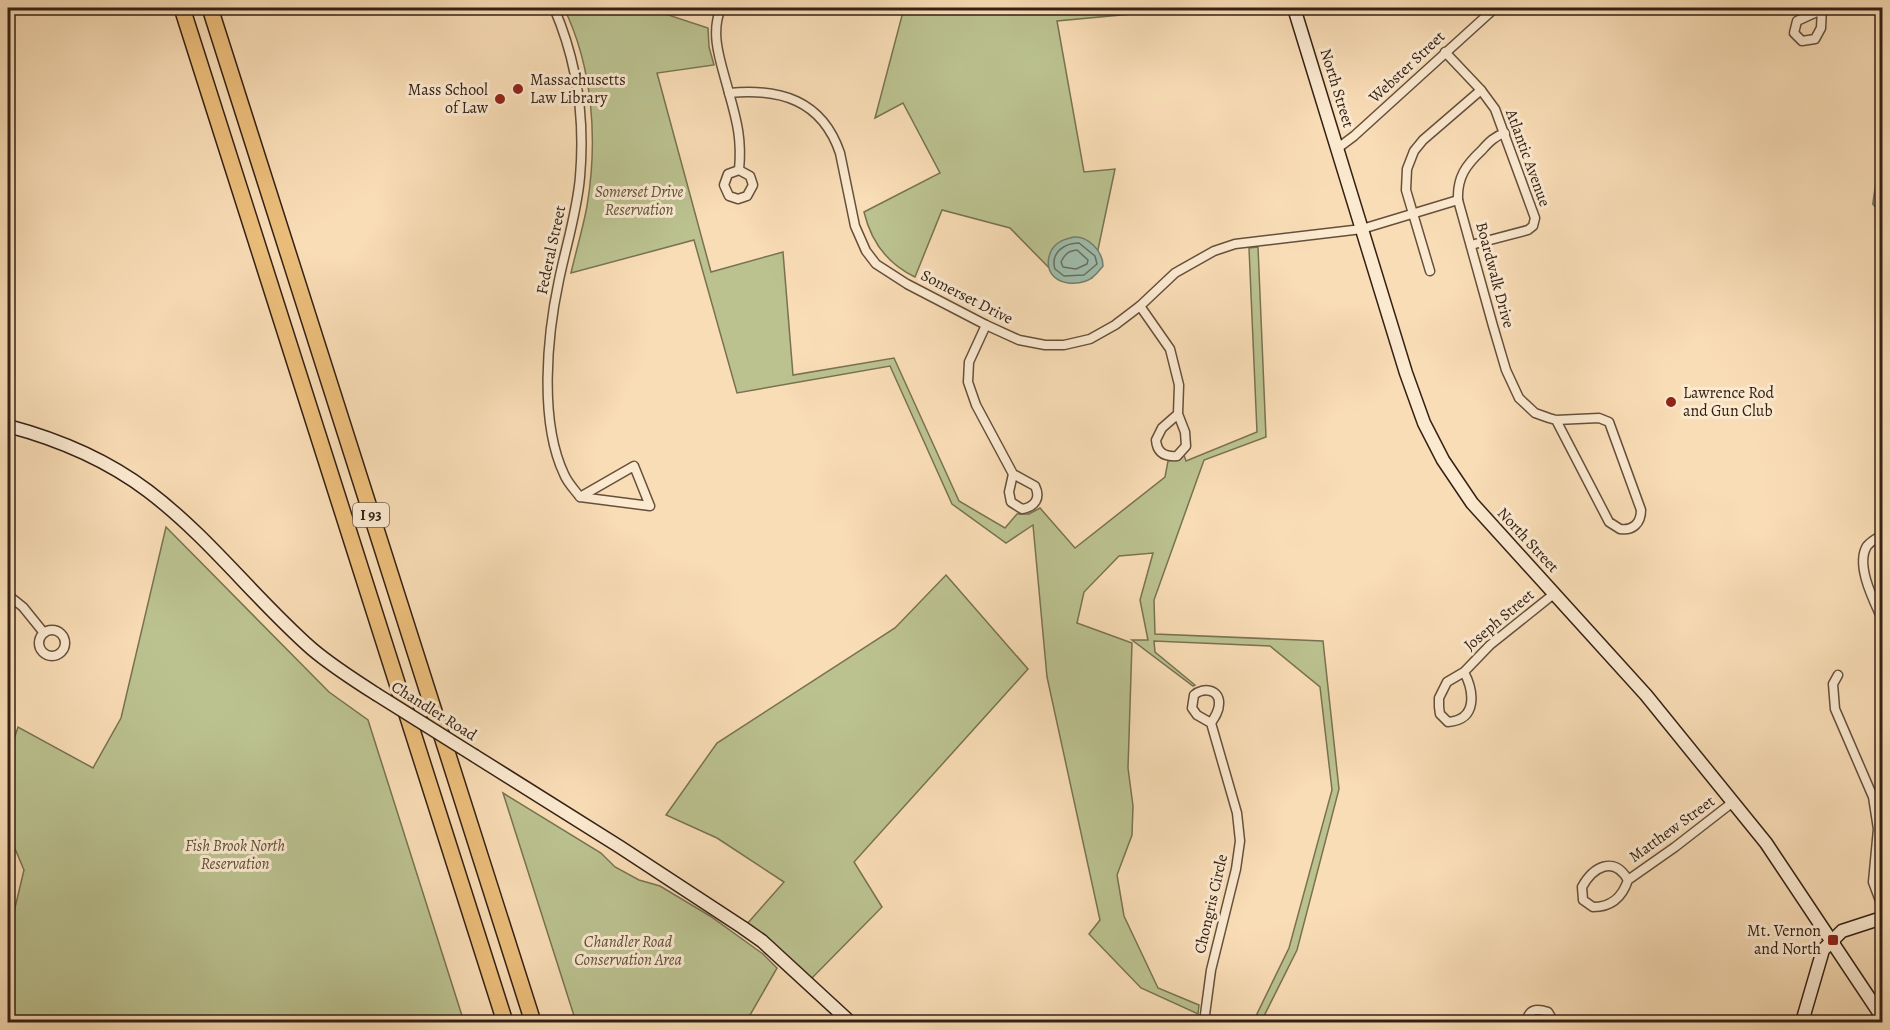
<svg xmlns="http://www.w3.org/2000/svg" width="1890" height="1030" font-family="Alegreya,serif">
  <rect width="100%" height="100%" fill="#f9ddb6"/>
  <filter id="stains"><feTurbulence type="fractalNoise" baseFrequency=".00333" numOctaves="4"/><feColorMatrix values="0 0 0 0 .2 0 0 0 0 .09 0 0 0 0 .02 0 0 0 .5 -.17"/></filter>
  <radialGradient id="worn" r=".72"><stop offset=".6" stop-color="#630" stop-opacity="0"/><stop offset="1" stop-color="#630" stop-opacity=".3"/></radialGradient>
  <g fill="#bbc290" stroke="#787252" stroke-width="1.5">
    <path d="M 564,8 L 655,8 L 656,11 L 708,28 L 709,47 L 714,65 L 657,73 L 711,272 L 783,252 L 793,375 L 894,358 L 959,501 L 1005,528 L 1017,514 L 1029,514 L 1040,508 L 1075,548 L 1165,477 L 1168,461 L 1177,459 L 1184,455 L 1186,461 L 1257,432 L 1249,248 L 1258,247 L 1266,437 L 1204,460 L 1154,600 L 1155,634 L 1323,641 L 1339,789 L 1297,950 L 1261,1022 L 1253,1022 L 1289,948 L 1332,790 L 1320,687 L 1270,646 L 1154,641 L 1155,652 L 1195,685 L 1193,686 L 1132,640 L 1148,640 L 1140,600 L 1153,553 L 1119,556 L 1084,592 L 1077,623 L 1132,643 L 1128,768 L 1133,806 L 1132,835 L 1117,875 L 1124,916 L 1158,988 L 1199,1005 L 1198,1014 L 1141,988 L 1089,934 L 1100,920 L 1047,677 L 1033,525 L 1006,543 L 952,504 L 890,366 L 737,393 L 694,240 L 571,273 C 576,251 583,228 587,206 C 598,140 593,68 564,8 Z"/>
    <path d="M 904,8 L 1197,8 L 1057,21 L 1084,172 L 1115,169 L 1092,278 L 1060,279 L 1010,228 L 942,210 L 915,277 C 888,264 871,242 864,212 L 940,173 L 903,103 L 875,118 Z"/>
    <path d="M 166,527 L 329,692 L 368,720 L 464,1022 L 8,1022 L 8,937 L 24,870 L 8,832 L 8,758 L 18,727 L 93,768 L 121,718 Z"/>
    <path d="M 946,575 L 1028,669 L 854,862 L 882,907 L 811,979 L 747,924 L 784,882 L 717,838 L 666,815 L 717,743 L 895,628 Z"/>
    <path d="M 503,793 L 601,853 L 615,867 L 639,880 L 660,886 L 710,916 L 763,954 L 777,968 L 746,1022 L 576,1022 Z"/>
  </g>
  <path fill="#9ebcab" stroke="#747e6f" stroke-width="1.5" d="M 1074,237 C 1088,236 1103,251 1103,266 C 1098,272 1093,279 1086,281 C 1064,289 1040,276 1051,251 C 1056,242 1064,239 1074,237 Z"/>
  <g fill="none" stroke-linecap="round" stroke-linejoin="round">
    <g stroke="#696e60" stroke-width="1.5">
      <path d="M 1079,243 L 1095,256 L 1097,264 L 1084,275 L 1064,276 L 1055,269 C 1050,252 1065,243 1079,243 Z"/>
      <path d="M 1077,250 L 1088,260 L 1087,264 L 1076,269 L 1063,267 L 1061,262 C 1065,254 1068,251 1077,250 Z"/>
    </g>
    <path stroke="#747e6f" stroke-width="2" d="M 1882,142 L 1873,204 L 1882,214"/>
    <g stroke="#65503c" stroke-width="11">
      <g id="street">
        <path d="M 554,8 C 577,61 585,119 580,177 C 577,212 566,246 559,280 C 547,336 539,421 564,474 C 567,482 574,489 580,497 L 634,466 L 650,506 L 580,497"/>
        <path d="M 721,8 C 709,35 722,65 729,93 C 780,88 822,100 840,153 L 855,226 L 866,251 L 876,264 L 907,284 L 986,325 L 1019,340 L 1045,345 L 1064,345 L 1090,339 L 1115,325 L 1140,306 L 1175,273 L 1214,251 L 1235,244 L 1362,229 L 1458,200"/>
        <path d="M 1821,10 L 1797,21 L 1794,33 L 1802,41 L 1815,39 L 1821,28 L 1822,8"/>
        <path d="M 1445,52 L 1481,90 L 1495,109 L 1535,218 L 1533,226 L 1528,230 L 1471,245"/>
        <path d="M 729,93 C 737,121 742,140 739,170 L 728,174 L 724,185 L 729,196 L 738,199 L 747,196 L 753,185 L 750,176 L 739,170"/>
        <path d="M 1505,133 C 1495,136 1489,142 1482,150 C 1466,165 1457,177 1458,200 L 1493,326 L 1506,370 L 1519,398 L 1535,413 L 1549,418 L 1556,420 L 1599,418 L 1609,422 L 1641,510 C 1641,523 1633,531 1620,529 L 1609,522 L 1556,420"/>
        <path d="M 1338,148 L 1354,136 L 1495,8"/>
        <path d="M 1430,271 L 1406,190 L 1407,169 L 1414,151 L 1423,140 L 1481,90"/>
        <path d="M 1140,306 L 1170,349 L 1179,385 L 1178,414 L 1162,428 L 1156,440 C 1157,452 1164,457 1177,456 L 1186,446 L 1185,432 L 1178,414"/>
        <path d="M 986,325 L 969,362 L 968,382 L 976,405 L 1013,474 L 1009,492 L 1011,502 L 1022,509 C 1035,507 1041,498 1035,486 L 1013,474"/>
        <path d="M 1882,535 C 1877,538 1871,541 1867,546 C 1855,565 1874,601 1882,619"/>
        <path d="M 8,595 L 23,607 L 44,633"/>
        <circle cx="52" cy="643" r="13"/>
        <path d="M 1464,672 C 1474,691 1478,720 1448,722 L 1440,714 L 1439,707 L 1439,698 L 1447,682 L 1464,672 L 1490,645 L 1555,593"/>
        <path d="M 1838,675 L 1833,684 L 1835,709 L 1873,797 L 1878,829 L 1873,882 L 1882,906"/>
        <path d="M 1628,880 C 1622,898 1611,907 1593,907 L 1583,900 L 1582,887 C 1593,867 1614,855 1628,880 L 1675,847 L 1733,802"/>
        <path d="M 1204,1022 L 1211,970 L 1236,869 L 1240,841 L 1237,813 L 1211,723 L 1197,715 L 1192,708 L 1194,695 C 1203,687 1220,689 1219,704 C 1219,711 1215,717 1211,723"/>
        <path d="M 1526,1022 C 1529,1009 1536,1008 1548,1012 L 1554,1022"/>
      </g>
    </g>
    <g stroke="#342114" stroke-width="15">
      <g id="secondary">
        <path d="M 1294,8 L 1406,373 L 1424,423 L 1443,460 L 1472,503 L 1646,695 L 1766,843 L 1882,1017"/>
        <path d="M 8,426 C 57,439 107,460 148,491 C 209,537 255,599 312,649 C 332,666 354,680 376,694"/>
        <path d="M 475,756 L 620,847 L 742,927 L 762,941 L 850,1022"/>
        <path d="M 1802,1022 L 1823,950 L 1842,931 L 1882,918"/>
      </g>
    </g>
    <g stroke="#342114" stroke-width="18">
      <g id="highway">
        <path d="M 182,8 L 505,1022"/>
        <path d="M 210,8 L 533,1022"/>
      </g>
    </g>
    <use href="#street" stroke="#fbe9d0" stroke-width="8"/>
    <use href="#secondary" stroke="#fbe9d0" stroke-width="12"/>
    <use href="#highway" stroke="#ecbe7b" stroke-width="15"/>
    <g stroke="#342114" stroke-width="15" stroke-linecap="butt">
      <path id="secondary-bridge" d="M 376,694 L 475,756"/>
    </g>
    <use href="#secondary-bridge" stroke="#fbe9d0" stroke-width="12"/>
  </g>
  <g fill="#8f2418" stroke="#fbe9d0" stroke-width="2">
    <circle cx="518" cy="89" r="6"/>
    <circle cx="500" cy="99" r="6"/>
    <circle cx="1671" cy="402" r="6"/>
    <rect x="1827" y="934" width="12" height="12" rx="3"/>
  </g>
  <g text-anchor="middle" dominant-baseline="central" stroke-width="6" stroke-linejoin="round" paint-order="stroke">
    <rect fill="#fbe9d0" stroke="#705d4c" stroke-width="1.5" x="353" y="503" width="36" height="24" rx="4.5"/>
    <g font-size="15" font-weight="bold" fill="#342114">
      <text x="371" y="515">I 93</text>
    </g>
    <g font-size="16" fill="#342114" stroke="#fbe9d0">
      <text transform="translate(1407 67) rotate(-43)">Webster Street</text>
      <text transform="translate(1337 88) rotate(73)">North Street</text>
      <text transform="translate(1528 158) rotate(70)">Atlantic Avenue</text>
      <text transform="translate(551 250) rotate(-78)">Federal Street</text>
      <text transform="translate(1495 275) rotate(75)">Boardwalk Drive</text>
      <text transform="translate(967 297) rotate(27)">Somerset Drive</text>
      <text transform="translate(1528 540) rotate(47)">North Street</text>
      <text transform="translate(1499 620) rotate(-40)">Joseph Street</text>
      <text transform="translate(434 711) rotate(32)">Chandler Road</text>
      <text transform="translate(1672 829) rotate(-36)">Matthew Street</text>
      <text transform="translate(1211 904) rotate(-77)">Chongris Circle</text>
    </g>
    <g font-size="16" fill="#342114" stroke="#fbe9d0" text-anchor="start">
      <text x="530" y="80">Massachusetts<tspan x="530" dy="18">Law Library</tspan></text>
      <text x="488" y="90" text-anchor="end">Mass School<tspan x="488" dy="18">of Law</tspan></text>
      <text x="1683" y="393">Lawrence Rod<tspan x="1683" dy="18">and Gun Club</tspan></text>
      <text x="1821" y="931" text-anchor="end">Mt. Vernon<tspan x="1821" dy="18">and North</tspan></text>
    </g>
    <g font-size="16" font-style="italic" fill="#5c5139" stroke="#fbe9d0">
      <text x="639" y="192">Somerset Drive<tspan x="639" dy="18">Reservation</tspan></text>
      <text x="235" y="846">Fish Brook North<tspan x="235" dy="18">Reservation</tspan></text>
      <text x="628" y="942">Chandler Road<tspan x="628" dy="18">Conservation Area</tspan></text>
    </g>
  </g>
  <rect width="1890" height="1030" fill="none" stroke="#f9ddb6" stroke-width="30"/>
  <rect x="9" y="9" width="1872" height="1012" fill="none" stroke="#342114" stroke-width="3"/>
  <rect x="15" y="15" width="1860" height="1000" fill="none" stroke="#342114" stroke-width="1.5"/>
  <rect width="100%" height="100%" filter="url(#stains)"/>
  <rect width="100%" height="100%" fill="url(#worn)"/>
</svg>
